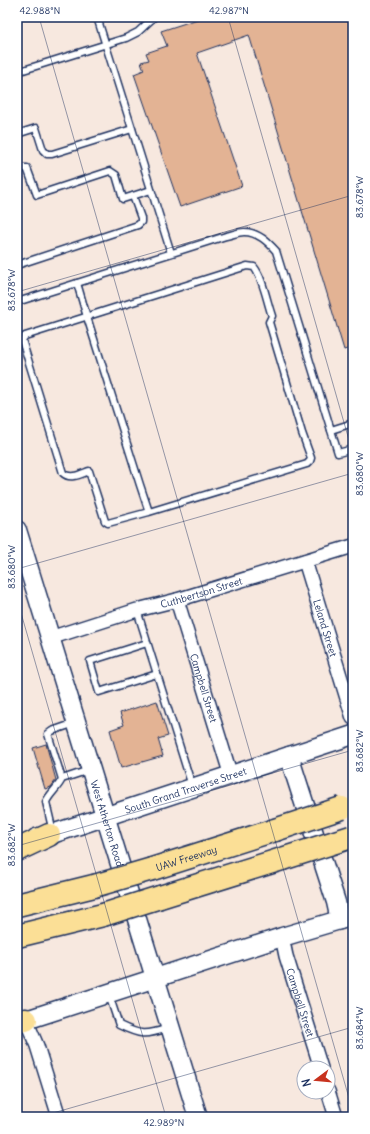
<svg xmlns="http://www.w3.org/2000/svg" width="370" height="1134" font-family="Delius,sans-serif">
  <rect width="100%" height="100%" fill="#f7e8df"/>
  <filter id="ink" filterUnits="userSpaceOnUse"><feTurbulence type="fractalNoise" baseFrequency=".025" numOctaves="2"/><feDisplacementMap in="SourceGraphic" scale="8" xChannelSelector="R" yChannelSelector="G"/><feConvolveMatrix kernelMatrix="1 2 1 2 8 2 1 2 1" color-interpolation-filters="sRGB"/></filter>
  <g filter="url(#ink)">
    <g fill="#e3b394" stroke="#1b2f5e">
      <path d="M 204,17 L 353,17 L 353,347 L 344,350 L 249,35 L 197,53 L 242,186 L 180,207 L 134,74 L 144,70 L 141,62 L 149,60 L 146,53 L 167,46 L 161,31 Z"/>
      <path d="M 157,701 L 168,736 L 158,739 L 163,756 L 121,768 L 110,730 L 124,725 L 120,713 Z"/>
      <path d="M 46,744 L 56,780 L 51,787 L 45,789 L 33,748 Z"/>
    </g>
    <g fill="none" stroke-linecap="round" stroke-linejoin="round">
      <g stroke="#1b2f5e" stroke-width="9">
        <g id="lane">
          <path d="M 97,17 L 171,253"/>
          <path d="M 17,72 L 126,38 L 138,32 L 154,17"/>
          <path d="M 17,134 L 36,128 L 43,150 L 47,154 L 52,154 L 132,129"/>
          <path d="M 17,170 L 24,168 L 27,168 L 37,195 L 110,171 L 116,175 L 123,199 L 151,190"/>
          <path d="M 17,265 L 138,225 L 141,222 L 141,218 L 133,196"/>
          <path d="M 77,283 L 87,317 L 140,485 L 149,512 L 307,464 L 310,461 L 311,458 L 302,433 L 269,322 L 272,316 C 267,302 263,278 254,267 L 247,266 L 25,336 L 22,340 L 63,473 C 70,480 81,474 89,471 L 105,521 L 108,523 L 149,512"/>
          <path d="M 17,302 L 226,236 C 232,235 238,232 244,232 C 258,232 268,242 276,251 L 338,453 L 353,449"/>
          <path d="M 331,430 L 353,423"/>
          <path d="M 137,610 L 192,786"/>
          <path d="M 147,643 L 90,661 L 99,692 L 157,674"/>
          <path d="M 62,779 L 48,734 L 52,731 L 75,723"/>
          <path d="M 53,832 L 46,802 C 50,793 58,788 62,779 L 89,770"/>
          <path d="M 109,995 L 119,1025 C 140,1035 145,1036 168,1028"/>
        </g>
      </g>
      <g stroke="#1b2f5e" stroke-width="16">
        <g id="street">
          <path id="s1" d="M 305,561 L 353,718"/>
          <path id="s2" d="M 177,600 L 231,776"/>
          <path id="s3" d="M 50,638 L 137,610 L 177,600 L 353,546"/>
          <path id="s4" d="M 282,937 L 286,956 L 321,1068"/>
          <path d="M 26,1020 L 37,1046 L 59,1117"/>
          <path d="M 328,1091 L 336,1117"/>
        </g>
      </g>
      <g stroke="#1b2f5e" stroke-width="21">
        <g id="secondary">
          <path id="s5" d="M 17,530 L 198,1117"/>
          <path d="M 289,756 L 336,902 L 340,920"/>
          <path id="s6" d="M 36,838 L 49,835 L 353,735"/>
          <path d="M 17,1023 L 282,937 L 353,916"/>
        </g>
      </g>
      <g stroke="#1b2f5e" stroke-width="25">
        <g id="highway">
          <path d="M 17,850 L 49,835"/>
          <path id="s7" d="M 152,869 L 275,830"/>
          <path d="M 160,897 L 282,859"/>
          <path d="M 17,905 L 94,886"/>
          <path d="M 17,936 L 103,915"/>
          <path d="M 17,1021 L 26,1020"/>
        </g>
      </g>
      <use href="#lane" stroke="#fff" stroke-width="6"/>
      <use href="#street" stroke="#fff" stroke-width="13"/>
      <use href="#secondary" stroke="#fff" stroke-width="18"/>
      <use href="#highway" stroke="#fbdf96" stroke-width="22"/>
      <g stroke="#1b2f5e" stroke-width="25" stroke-linecap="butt">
        <g id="highway-bridge">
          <path d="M 275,830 L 342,808"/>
          <path d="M 282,859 L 351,837"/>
          <path d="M 94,886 L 152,869"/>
          <path d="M 103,915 L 160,897"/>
        </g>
      </g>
      <use href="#highway-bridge" stroke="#fbdf96" stroke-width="22"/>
    </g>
  </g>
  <path fill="none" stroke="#1b2f5e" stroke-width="1" stroke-opacity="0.45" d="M 39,17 L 353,1112M 228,17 L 353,454M 17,292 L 353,195M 17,569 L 353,473M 17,599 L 166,1117M 17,846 L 353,750M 39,1117 L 353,1027"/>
  <g text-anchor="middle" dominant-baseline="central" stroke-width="3" stroke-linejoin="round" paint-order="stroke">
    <g font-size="10" fill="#1b2f5e" stroke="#fff">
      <text stroke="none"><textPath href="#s3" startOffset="158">Cuthbertson Street</textPath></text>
      <text stroke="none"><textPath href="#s1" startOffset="70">Leland Street</textPath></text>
      <text stroke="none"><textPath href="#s2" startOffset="92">Campbell Street</textPath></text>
      <text stroke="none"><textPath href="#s6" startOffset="157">South Grand Traverse Street</textPath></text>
      <text stroke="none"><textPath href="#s5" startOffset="307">West Atherton Road</textPath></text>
      <text stroke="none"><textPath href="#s7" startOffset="36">UAW Freeway</textPath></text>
      <text stroke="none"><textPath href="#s4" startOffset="68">Campbell Street</textPath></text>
    </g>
  </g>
  <rect width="370" height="1134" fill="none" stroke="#fff" stroke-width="44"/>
  <g transform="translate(316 1080) rotate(254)"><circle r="19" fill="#ffffff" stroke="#a4acbf"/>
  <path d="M0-3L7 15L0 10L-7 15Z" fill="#c8321e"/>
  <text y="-6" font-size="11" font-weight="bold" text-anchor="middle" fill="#1b2f5e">N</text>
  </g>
  <rect x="22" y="22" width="326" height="1090" fill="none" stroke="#1b2f5e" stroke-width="1.5"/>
  <g font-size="10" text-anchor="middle" fill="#1b2f5e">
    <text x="40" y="14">42.988°N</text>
    <text x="229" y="14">42.987°N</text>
    <text transform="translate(359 197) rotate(-90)" y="4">83.678°W</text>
    <text transform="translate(11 290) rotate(-90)" y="4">83.678°W</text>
    <text transform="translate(359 474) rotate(-90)" y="4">83.680°W</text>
    <text transform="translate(11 567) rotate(-90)" y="4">83.680°W</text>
    <text transform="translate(359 751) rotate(-90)" y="4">83.682°W</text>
    <text transform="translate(11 845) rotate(-90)" y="4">83.682°W</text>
    <text transform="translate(359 1028) rotate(-90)" y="4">83.684°W</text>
    <text x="164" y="1126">42.989°N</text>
  </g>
</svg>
